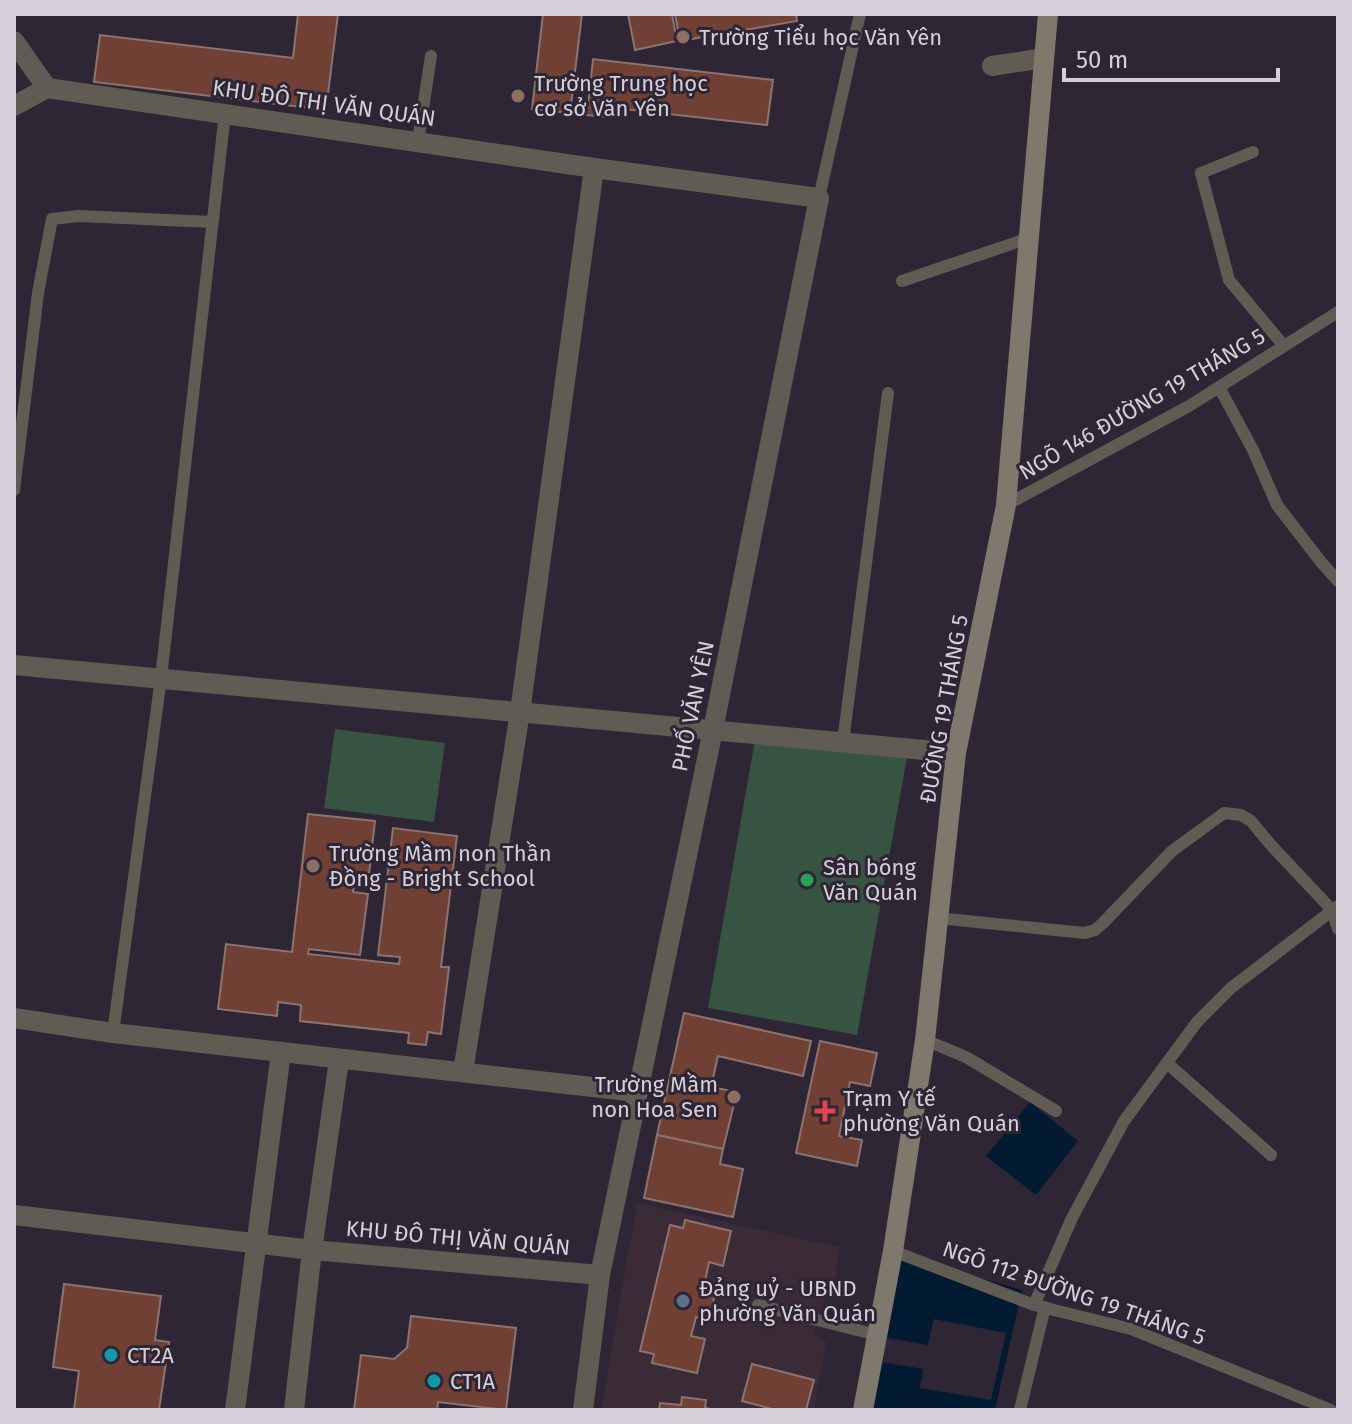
<svg xmlns="http://www.w3.org/2000/svg" width="1352" height="1424" font-family="'Fira Sans',sans-serif">
  <rect width="100%" height="100%" fill="#2e2635"/>
  <path fill="#3b2b37" d="M 637,1203 L 839,1247 L 834,1291 L 825,1295 L 814,1333 L 826,1342 L 814,1410 L 601,1410 Z"/>
  <g fill="#375342">
    <path d="M 335,729 L 445,743 L 434,822 L 324,808 Z"/>
    <path d="M 756,734 L 908,752 L 857,1035 L 708,1008 Z"/>
  </g>
  <g fill="#021b33">
    <path d="M 1030,1102 L 1078,1141 L 1036,1195 L 986,1156 Z"/>
    <path d="M 902,1256 L 1022,1290 L 995,1410 L 872,1410 L 882,1362 L 923,1369 L 920,1388 L 991,1400 L 1006,1333 L 934,1319 L 928,1345 L 887,1338 Z"/>
  </g>
  <g fill="#714035" stroke="#8b746f" stroke-width="2">
    <path d="M 298,14 L 338,14 L 326,110 L 94,82 L 100,35 L 293,58 Z"/>
    <path d="M 543,14 L 582,14 L 571,105 L 588,107 L 593,59 L 773,80 L 767,125 L 606,107 L 605,117 L 532,109 Z"/>
    <path d="M 628,14 L 672,14 L 677,41 L 635,50 Z"/>
    <path d="M 675,14 L 796,14 L 797,21 L 680,41 Z"/>
    <path d="M 308,814 L 375,821 L 368,883 L 355,881 L 353,892 L 368,894 L 360,955 L 309,949 L 308,954 L 399,964 L 400,957 L 378,955 L 393,828 L 457,836 L 441,967 L 449,967 L 441,1034 L 428,1032 L 426,1045 L 408,1043 L 409,1033 L 300,1021 L 301,1005 L 278,1002 L 277,1016 L 218,1009 L 226,944 L 292,952 Z"/>
    <path d="M 684,1013 L 811,1041 L 803,1076 L 718,1056 L 711,1087 L 737,1092 L 723,1149 L 657,1135 Z"/>
    <path d="M 820,1041 L 877,1053 L 870,1086 L 850,1082 L 839,1136 L 862,1140 L 857,1166 L 796,1153 Z"/>
    <path d="M 657,1135 L 723,1149 L 720,1164 L 743,1169 L 733,1217 L 644,1198 Z"/>
    <path d="M 685,1220 L 731,1231 L 723,1266 L 709,1262 L 705,1282 L 717,1284 L 709,1320 L 696,1317 L 691,1336 L 705,1339 L 697,1373 L 652,1363 L 654,1354 L 640,1351 L 670,1225 L 683,1228 Z"/>
    <path d="M 64,1284 L 161,1296 L 155,1340 L 169,1342 L 159,1410 L 74,1410 L 79,1371 L 53,1367 Z"/>
    <path d="M 411,1316 L 516,1328 L 506,1410 L 438,1402 L 437,1410 L 354,1410 L 361,1355 L 394,1359 L 407,1348 Z"/>
    <path d="M 752,1364 L 814,1380 L 806,1410 L 776,1410 L 742,1401 Z"/>
    <path d="M 682,1397 L 706,1400 L 705,1408 L 717,1410 L 659,1410 L 660,1403 L 681,1405 Z"/>
  </g>
  <g fill="none" stroke-linecap="round" stroke-linejoin="round">
    <g stroke="#605c54" stroke-width="12">
      <path d="M 418,141 L 431,56"/>
      <path d="M 1253,152 L 1201,173 L 1229,280 L 1284,346"/>
      <path d="M 819,198 L 860,14"/>
      <path d="M 902,281 L 1029,238"/>
      <path d="M 1219,387 L 1253,450 L 1277,505 L 1321,562 L 1338,581"/>
      <path d="M 14,490 L 38,293 L 52,219 L 79,216 L 212,222"/>
      <path d="M 1006,505 L 1189,406 L 1338,312"/>
      <path d="M 843,742 L 888,393"/>
      <path d="M 938,918 L 1085,933 L 1095,930 L 1103,923 L 1172,851 L 1224,813 L 1241,815 L 1251,821 L 1270,844 L 1332,910 L 1338,929"/>
      <path d="M 113,1033 L 161,678 L 225,113"/>
      <path d="M 925,1040 L 966,1057 L 1056,1111"/>
      <path d="M 1167,1063 L 1271,1155"/>
      <path d="M 893,1251 L 1034,1305 L 1131,1329 L 1331,1410"/>
      <path d="M 758,1305 L 877,1335"/>
      <path d="M 1034,1305 L 1072,1218 L 1124,1121 L 1197,1022 L 1231,988 L 1338,906"/>
      <path d="M 1020,1410 L 1045,1307"/>
    </g>
    <g stroke="#605c54" stroke-width="20">
      <path d="M 14,41 L 47,88"/>
      <path d="M 992,66 L 1044,58"/>
      <path d="M 47,88 L 594,168 L 819,198 L 713,730 L 600,1275 L 583,1410"/>
      <path d="M 14,106 L 47,88"/>
      <path d="M 14,665 L 956,753"/>
      <path d="M 14,1018 L 113,1033 L 637,1092"/>
      <path d="M 463,1072 L 520,712 L 594,168"/>
      <path d="M 14,1215 L 312,1250 L 600,1275"/>
      <path d="M 235,1410 L 281,1052"/>
      <path d="M 294,1410 L 312,1250 L 339,1060"/>
    </g>
    <path stroke="#7f786c" stroke-width="20" d="M 863,1410 L 893,1251 L 925,1040 L 956,753 L 1006,505 L 1048,14"/>
  </g>
  <g fill="#8d6e63" stroke="#2e2635" stroke-width="3">
    <circle cx="683" cy="37" r="8"/>
    <circle cx="518" cy="96" r="8"/>
    <circle cx="313" cy="866" r="8"/>
    <circle cx="734" cy="1097" r="8"/>
  </g>
  <circle fill="#2e9e5b" stroke="#2e2635" stroke-width="3" cx="807" cy="880" r="8"/>
  <path fill="#e0444e" stroke="#2e2635" stroke-width="3" d="M821 1099h8v8h8v8h-8v8h-8v-8h-8v-8h8z"/>
  <circle fill="#5c6f8a" stroke="#2e2635" stroke-width="3" cx="683" cy="1301" r="8"/>
  <g fill="#0f9aa8" stroke="#2e2635" stroke-width="3">
    <circle cx="111" cy="1355" r="8"/>
    <circle cx="434" cy="1381" r="8"/>
  </g>
  <g text-anchor="middle" dominant-baseline="central" stroke-width="6" stroke-linejoin="round" paint-order="stroke">
    <g font-size="22" fill="#d4cfd9" stroke="#2e2635" text-anchor="start">
      <text x="699" y="37">Trường Tiểu học Văn Yên</text>
      <text x="534" y="83">Trường Trung học<tspan x="534" dy="25">cơ sở Văn Yên</tspan></text>
      <text x="329" y="853">Trường Mầm non Thần<tspan x="329" dy="25">Đồng - Bright School</tspan></text>
      <text x="823" y="867">Sân bóng<tspan x="823" dy="25">Văn Quán</tspan></text>
      <text x="718" y="1084" text-anchor="end">Trường Mầm<tspan x="718" dy="25">non Hoa Sen</tspan></text>
      <text x="843" y="1098">Trạm Y tế<tspan x="843" dy="25">phường Văn Quán</tspan></text>
      <text x="699" y="1288">Đảng uỷ - UBND<tspan x="699" dy="25">phường Văn Quán</tspan></text>
      <text x="127" y="1355">CT2A</text>
      <text x="450" y="1381">CT1A</text>
    </g>
    <g font-size="22" fill="#d4cfd9" stroke="#2e2635">
      <text transform="translate(324 103) rotate(8)">KHU ĐÔ THỊ VĂN QUÁN</text>
      <text transform="translate(1142 404) rotate(-30)">NGÕ 146 ĐƯỜNG 19 THÁNG 5</text>
      <text transform="translate(693 706) rotate(-78)">PHỐ VĂN YÊN</text>
      <text transform="translate(944 709) rotate(-80)">ĐƯỜNG 19 THÁNG 5</text>
      <text transform="translate(458 1238) rotate(5)">KHU ĐÔ THỊ VĂN QUÁN</text>
      <text transform="translate(1074 1293) rotate(19)">NGÕ 112 ĐƯỜNG 19 THÁNG 5</text>
    </g>
  </g>
  <rect width="1352" height="1424" fill="none" stroke="#d4cfd9" stroke-width="32"/>
  <path d="M1064 68v12h214v-12" fill="none" stroke="#d4cfd9" stroke-width="4"/>
  <text x="1076" y="68" font-size="24" fill="#d4cfd9" stroke="#2e2635" stroke-width="6" paint-order="stroke">50 m</text>
</svg>
